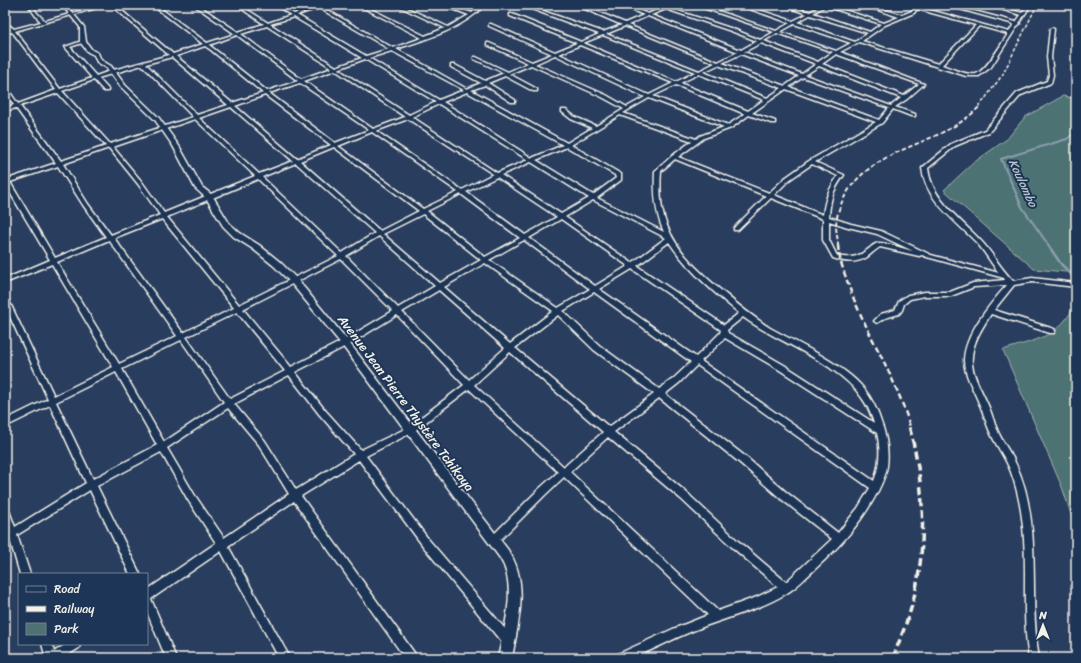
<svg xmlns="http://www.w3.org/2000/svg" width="1081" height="663" font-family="Sriracha,sans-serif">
  <rect width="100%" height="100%" fill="#293d5f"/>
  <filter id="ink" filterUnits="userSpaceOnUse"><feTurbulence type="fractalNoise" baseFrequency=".025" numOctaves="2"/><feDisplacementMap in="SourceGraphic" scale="8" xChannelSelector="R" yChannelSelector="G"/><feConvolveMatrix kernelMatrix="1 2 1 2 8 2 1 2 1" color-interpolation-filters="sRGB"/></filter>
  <g filter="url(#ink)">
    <g fill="#4e7273" stroke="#a1b2ae">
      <path d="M 1063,96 L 1076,99 L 1076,273 L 1034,269 L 944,190 L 973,163 L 1007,139 L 1025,117 Z"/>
      <path d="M 1076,302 L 1076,529 L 1062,487 L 1003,350 C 1037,339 1060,338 1076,302 Z"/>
    </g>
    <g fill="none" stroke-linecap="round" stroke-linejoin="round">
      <path stroke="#8c9eb1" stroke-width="2" d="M 1049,246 L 1022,207 L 1001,159 L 1067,139 L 1076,132"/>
      <path stroke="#8c9eb1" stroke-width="2.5" d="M 1048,245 L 1061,264 L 1076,279"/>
      <g stroke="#f4f1e8" stroke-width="3">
        <g id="minor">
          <path d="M 28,5 L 32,5 L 37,13 L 45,21 L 101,5 L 107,5 L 15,31 L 60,89 L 92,78 L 65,47 L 82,41 L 85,42 L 70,47 L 96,76 L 110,71 L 169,55 L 111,5 L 115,5 L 173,54 L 203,44 L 152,5 L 156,5 L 207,43 L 235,34 L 194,5 L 198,5 L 238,32 L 264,24 L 236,5 L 240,5 L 268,23 L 291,15 L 275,5 L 280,5 L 294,14 L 316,7 L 314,5 L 324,6 L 322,7 L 393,48 L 422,38 L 358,5 L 363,5 L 425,36 L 445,28 L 396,5 L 401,5 L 448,27 L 469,15 L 442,5 L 448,5 L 472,13 L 481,5 L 485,5 C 462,29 427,39 396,49 L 467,89 L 481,83 L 451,67 L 451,65 L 455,65 L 485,81 L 504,73 L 474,59 L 474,57 L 476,57 L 508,72 L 528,63 L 487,45 L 487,43 L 489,43 L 532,62 L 552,54 L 489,26 L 489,24 L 491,24 L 555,52 L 577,43 L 510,16 L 510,14 L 512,14 L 581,42 L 599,34 L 521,5 L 526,5 L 603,32 L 622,25 L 576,5 L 581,5 L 625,23 L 644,15 L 620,5 L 625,5 L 648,14 L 669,5 L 674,5 L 669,8 L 733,29 L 760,40 L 774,32 L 695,5 L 701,5 L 776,31 L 790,23 L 738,5 L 744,5 L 793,21 L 807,14 L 782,5 L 788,5 L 810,12 L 822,5 L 829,5 L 884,23 L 899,17 L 863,5 L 869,5 L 902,15 L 912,11 L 914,8 L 907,5 L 920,5 L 919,7 L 1009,32 L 1014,24 L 945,5 L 951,5 L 1016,22 L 1021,15 L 986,5 L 992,5 L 1022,13 L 1027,5 L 1031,5 L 1019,23 L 1020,24 L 1018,25 L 991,67 L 979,76 L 966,76 L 859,42 L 840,52 L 924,84 L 907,99 L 895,107 L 915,114 L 915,116 L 911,116 L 893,109 L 882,123 L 815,162 L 844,175 C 833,190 830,199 829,217 L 851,224 L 881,231 L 931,255 L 999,273 C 991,263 985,252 977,243 C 956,221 925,200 922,168 L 951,144 L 985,130 L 1017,93 L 1047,81 L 1049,75 L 1047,57 L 1050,29 L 1052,28 L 1054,29 L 1051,57 L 1053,75 L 1051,83 L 1021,95 L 989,132 L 955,146 L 928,168 C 931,200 962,220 982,242 C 993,254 1001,269 1013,281 L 1032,278 L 1076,283 L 1076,287 L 1032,282 L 1014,285 L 994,310 L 1054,329 L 1055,331 L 1054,333 L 1050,333 L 991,314 C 982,328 970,346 972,364 C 973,377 982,391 987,403 C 992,413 994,424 999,434 C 1003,442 1008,450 1013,458 C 1018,468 1022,478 1025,489 C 1040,546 1029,602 1039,658 L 1029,658 C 1024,630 1025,602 1025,573 C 1025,539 1023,504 1011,472 C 1006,458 997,447 991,434 C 986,424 984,413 979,403 C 974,390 964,374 964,360 C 965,334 990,304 1007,285 L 974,287 L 951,296 L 925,296 L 910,299 L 904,304 L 902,310 L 899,314 L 885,318 L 877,323 L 874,321 L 881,314 L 895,310 L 899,301 L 908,295 L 925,292 L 950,292 L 973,283 L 1005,280 L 1004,278 L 927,257 L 922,255 L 919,256 L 880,247 C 875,250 871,254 867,257 C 856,264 844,262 833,258 L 823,240 L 823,219 L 771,198 L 738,230 L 734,230 L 734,228 L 766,196 L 675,159 L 661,171 C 660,184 660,196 662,209 C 669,245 696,269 723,292 C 738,305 753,317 770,328 C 797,343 827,356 851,376 C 866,388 875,403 881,422 C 886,435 889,451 887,466 C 886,475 881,485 877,493 C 861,524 838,548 813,571 C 805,578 797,587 787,593 C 761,609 729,617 700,628 C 678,636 657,648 635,657 C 630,659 623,658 617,658 L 618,654 L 673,629 L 708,615 L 564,477 L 545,495 L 497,543 L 494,544 L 491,543 L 489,540 L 491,537 L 539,489 L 558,472 L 469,389 L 413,432 L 366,456 L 429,540 L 512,637 L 513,641 L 512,645 L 508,646 L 504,645 L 423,546 L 359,460 L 301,496 L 415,654 L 416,658 L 405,658 L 294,501 L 228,546 L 290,658 L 279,658 L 221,551 L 151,599 L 176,658 L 166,658 L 147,612 L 147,590 L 216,543 L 188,500 L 161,452 L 97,486 L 140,574 L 130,574 L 90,490 L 17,535 L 30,574 L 20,574 L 10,540 L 5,542 L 5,533 L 7,532 L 5,525 L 5,507 L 8,508 L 15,527 L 86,483 L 50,405 L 5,427 L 5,420 L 48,399 L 5,306 L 5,297 L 8,299 L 54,396 L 113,367 L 52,264 L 5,283 L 5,279 L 50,260 L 5,184 L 5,177 L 8,179 L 56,163 L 16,108 L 5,111 L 5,108 L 14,105 L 5,92 L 5,88 L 7,88 L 18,104 L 56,90 L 14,34 L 12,32 L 5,34 L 5,32 L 10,30 L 5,25 L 5,22 L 14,29 L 41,22 L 35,15 ZM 825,6 L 881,24 L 870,32 L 813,13 ZM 319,8 L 389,49 L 366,56 L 297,15 ZM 666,9 L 731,31 L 757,41 L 741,50 L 651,15 ZM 917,9 L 976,25 L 938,64 L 862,41 L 885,25 L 914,13 ZM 810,15 L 868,33 L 855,42 L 797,22 ZM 648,16 L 738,52 L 718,62 L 628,25 ZM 294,17 L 362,58 L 336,67 L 270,24 ZM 794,24 L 851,43 L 836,51 L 780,32 ZM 267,26 L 332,68 L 301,79 L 241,34 ZM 625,26 L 715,63 L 699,71 L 606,34 ZM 979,26 L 1008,34 C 1001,44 987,70 976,74 C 968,76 950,68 942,65 ZM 777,33 L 833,52 L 818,62 L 764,41 ZM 237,35 L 298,81 L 267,91 L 209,45 ZM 603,35 L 695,72 L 676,82 L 583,43 ZM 761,43 L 816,64 L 802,74 L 744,52 ZM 580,45 L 673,83 L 649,95 L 559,54 ZM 205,46 L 211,50 L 263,93 L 232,103 L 176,56 ZM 392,51 L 464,90 L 439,100 L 369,58 ZM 741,54 L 799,76 L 785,86 L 722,63 ZM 836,54 L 919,84 L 904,96 L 822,64 ZM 555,55 L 645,97 L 627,107 L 606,95 L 535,64 ZM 172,57 L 228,105 L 197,115 L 146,64 ZM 365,59 L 436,102 L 409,115 L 338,69 ZM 142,65 L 193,117 L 110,144 L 62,91 L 94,80 L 104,91 L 108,91 L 108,89 L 98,78 ZM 531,65 L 602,97 L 624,109 L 596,126 L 575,117 L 566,110 L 562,110 L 562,112 L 571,119 L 592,128 L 567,143 L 471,90 L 485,85 L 511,102 L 515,102 L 515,100 L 488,83 L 505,76 L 533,91 L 537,91 L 537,89 L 509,74 ZM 718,65 L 782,88 L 767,98 L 703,72 ZM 819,66 L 901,98 L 891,106 L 805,75 ZM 335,70 L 405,117 L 373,129 L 304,81 ZM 699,74 L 764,100 L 748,111 L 680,83 ZM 803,77 L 889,108 L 879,120 L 789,87 ZM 300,83 L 369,130 L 335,143 L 269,93 ZM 676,85 L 745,114 L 728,125 L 653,96 ZM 786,89 L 876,122 L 809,161 L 785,178 L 769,193 L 678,157 L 704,138 L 731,128 L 749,115 L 771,123 L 775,123 L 775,121 L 752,113 ZM 467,92 L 563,145 L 532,158 L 443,102 ZM 58,93 L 106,146 L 61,161 L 20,106 ZM 265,95 L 331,145 L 297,159 L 235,106 ZM 649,98 L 724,127 L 700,136 L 696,139 L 623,113 ZM 439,104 L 528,160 L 497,173 L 412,117 ZM 231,107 L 293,161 L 259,174 L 199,118 ZM 620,115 L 692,141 L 672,156 L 655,171 C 654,192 655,213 664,232 L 597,198 L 621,180 L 621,174 L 571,145 ZM 195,119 L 255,176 L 164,213 L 142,182 L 113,147 ZM 408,119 L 493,174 L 462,190 L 376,131 ZM 372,132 L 458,192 L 423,209 L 338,146 ZM 334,147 L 419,211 L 380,231 L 300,161 ZM 567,147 L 615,175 L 616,178 L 593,195 L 536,160 ZM 109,148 L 138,184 L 160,215 L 111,235 L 88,204 L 63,164 ZM 531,162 L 589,198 L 561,214 L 501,175 ZM 296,163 L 375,233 L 342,253 L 262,177 ZM 812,164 L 838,176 C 829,189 825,199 823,215 L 774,195 L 789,180 ZM 58,166 L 83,205 L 106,237 L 55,258 L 10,182 ZM 497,177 L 557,217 L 525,235 L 466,192 ZM 258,179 L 338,256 L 239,305 L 167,217 ZM 461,194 L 520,238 L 485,257 L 427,211 ZM 593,200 L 666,238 L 632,263 L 565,217 ZM 423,214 L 481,260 L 440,283 L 383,234 ZM 162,219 L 234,308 L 183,333 L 114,238 ZM 561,219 L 628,266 L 595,286 L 529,238 ZM 829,221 L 848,227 L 877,234 L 913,251 C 905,249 884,242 878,243 C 875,244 872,246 870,248 C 859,257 851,259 837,256 L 829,240 ZM 379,236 L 435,286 L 398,308 L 346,256 ZM 109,240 L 177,336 L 119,364 L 57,262 ZM 524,240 L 590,289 L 558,308 L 489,260 ZM 669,242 C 688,270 713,292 739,313 L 724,325 L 637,266 ZM 341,259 L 393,311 L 342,341 L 291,367 L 243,309 ZM 485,263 L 553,311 L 510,344 L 444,287 ZM 632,269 L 721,330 L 720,333 L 696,357 L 599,289 ZM 439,290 L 505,348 L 469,380 L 402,312 ZM 594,292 L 691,362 L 673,379 L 659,389 L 600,346 L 563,311 ZM 237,312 L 285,371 L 230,399 L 186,337 ZM 397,315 L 464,385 L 407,428 L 361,450 L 325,410 L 295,372 L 348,345 ZM 558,315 L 594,350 L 654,394 L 609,427 L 515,348 ZM 743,317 C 778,343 838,362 862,398 C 868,406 871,414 874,423 L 784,365 L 728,333 L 727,330 ZM 725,338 L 778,369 L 877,433 C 881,450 880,465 874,481 L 701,361 ZM 181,340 L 224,402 L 164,442 L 122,369 ZM 510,352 L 603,432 L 564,467 L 474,385 ZM 697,365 L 870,488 L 858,508 L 838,533 L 786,492 L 746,457 L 665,394 L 679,383 ZM 116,372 L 157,445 L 93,479 L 56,402 ZM 289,375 L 319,414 L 354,454 L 296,490 L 265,441 L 234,404 ZM 659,398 L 740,463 L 780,498 L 832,539 L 786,582 L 738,541 L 687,493 L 614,432 ZM 228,408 L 259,445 L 289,494 L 224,538 L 194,494 L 167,448 ZM 608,437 L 681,499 L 732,547 L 778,587 L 757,597 L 718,611 L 570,472 Z"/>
          <path d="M 42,644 L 52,644 L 54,652 L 66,644 L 80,644 L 79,648 L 63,658 L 46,658 Z"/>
        </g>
      </g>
      <g stroke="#f4f1e8" stroke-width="3">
        <path id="tertiary" d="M 62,5 L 66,5 L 84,27 L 86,42 L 92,50 L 98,53 L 101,60 L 111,66 L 125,85 L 159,118 L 179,146 L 202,187 L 212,195 L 229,223 L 240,233 L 259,245 L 280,262 L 297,279 L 348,341 L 508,550 C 530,582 518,623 512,658 L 498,658 C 504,628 518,586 500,558 L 342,345 L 291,283 L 274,266 L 253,249 L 234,237 L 223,226 L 206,198 L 195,188 L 173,146 L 155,120 L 121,87 L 107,68 L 97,62 L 94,55 L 88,52 L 80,42 L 80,27 Z"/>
      </g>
      <use href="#minor" fill="#1d3557" fill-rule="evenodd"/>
      <use href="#tertiary" fill="#1d3557" fill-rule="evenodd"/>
      <path stroke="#f4f1e8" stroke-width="1.5" stroke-dasharray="3.5 2" stroke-linecap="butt" d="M 979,107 L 1003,74 L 1037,5"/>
      <path stroke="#f4f1e8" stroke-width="2" stroke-dasharray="4.5 2.5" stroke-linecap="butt" d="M 838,246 C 838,239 836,232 836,225 C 837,211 842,200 850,188 C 882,144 944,145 980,106"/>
      <path stroke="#f4f1e8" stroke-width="2.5" stroke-dasharray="6 3" stroke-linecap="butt" d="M 838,245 C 839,261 846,277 851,292 C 869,338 897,379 910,427"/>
      <path stroke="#f4f1e8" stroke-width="3.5" stroke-dasharray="8 4" stroke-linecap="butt" d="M 893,658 C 898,644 904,630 909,615 C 928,555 926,487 909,426"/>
    </g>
  </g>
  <g text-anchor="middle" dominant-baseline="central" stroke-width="4" stroke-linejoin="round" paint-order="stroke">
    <g font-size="12" font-style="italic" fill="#b7c1c8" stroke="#1d3557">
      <text transform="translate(1023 183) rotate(65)">Koulombo</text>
    </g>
    <g font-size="13" fill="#f4f1e8" stroke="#1d3557">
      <text transform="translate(406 403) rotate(53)">Avenue Jean Pierre Thystère Tchikaya</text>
    </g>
  </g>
  <rect width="1081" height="663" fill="none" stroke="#1d3557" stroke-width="20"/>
  <rect x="10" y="10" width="1061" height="643" fill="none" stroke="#f4f1e8" stroke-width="1.5" filter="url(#ink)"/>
  <rect x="18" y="573" width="130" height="72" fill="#1d3557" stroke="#738091"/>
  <rect x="26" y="586" width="20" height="6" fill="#1d3557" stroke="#738091"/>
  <text x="54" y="593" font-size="12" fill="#f4f1e8">Road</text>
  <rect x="26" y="606" width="20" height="6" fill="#f4f1e8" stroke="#738091"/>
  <text x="54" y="613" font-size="12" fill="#f4f1e8">Railway</text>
  <rect x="26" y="623" width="20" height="12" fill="#4e7273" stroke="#738091"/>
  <text x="54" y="633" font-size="12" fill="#f4f1e8">Park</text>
  <g transform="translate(1043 625)" stroke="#1d3557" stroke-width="3" paint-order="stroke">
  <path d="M0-3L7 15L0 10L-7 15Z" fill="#f4f1e8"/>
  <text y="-6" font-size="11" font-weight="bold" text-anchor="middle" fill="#f4f1e8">N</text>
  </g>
</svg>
